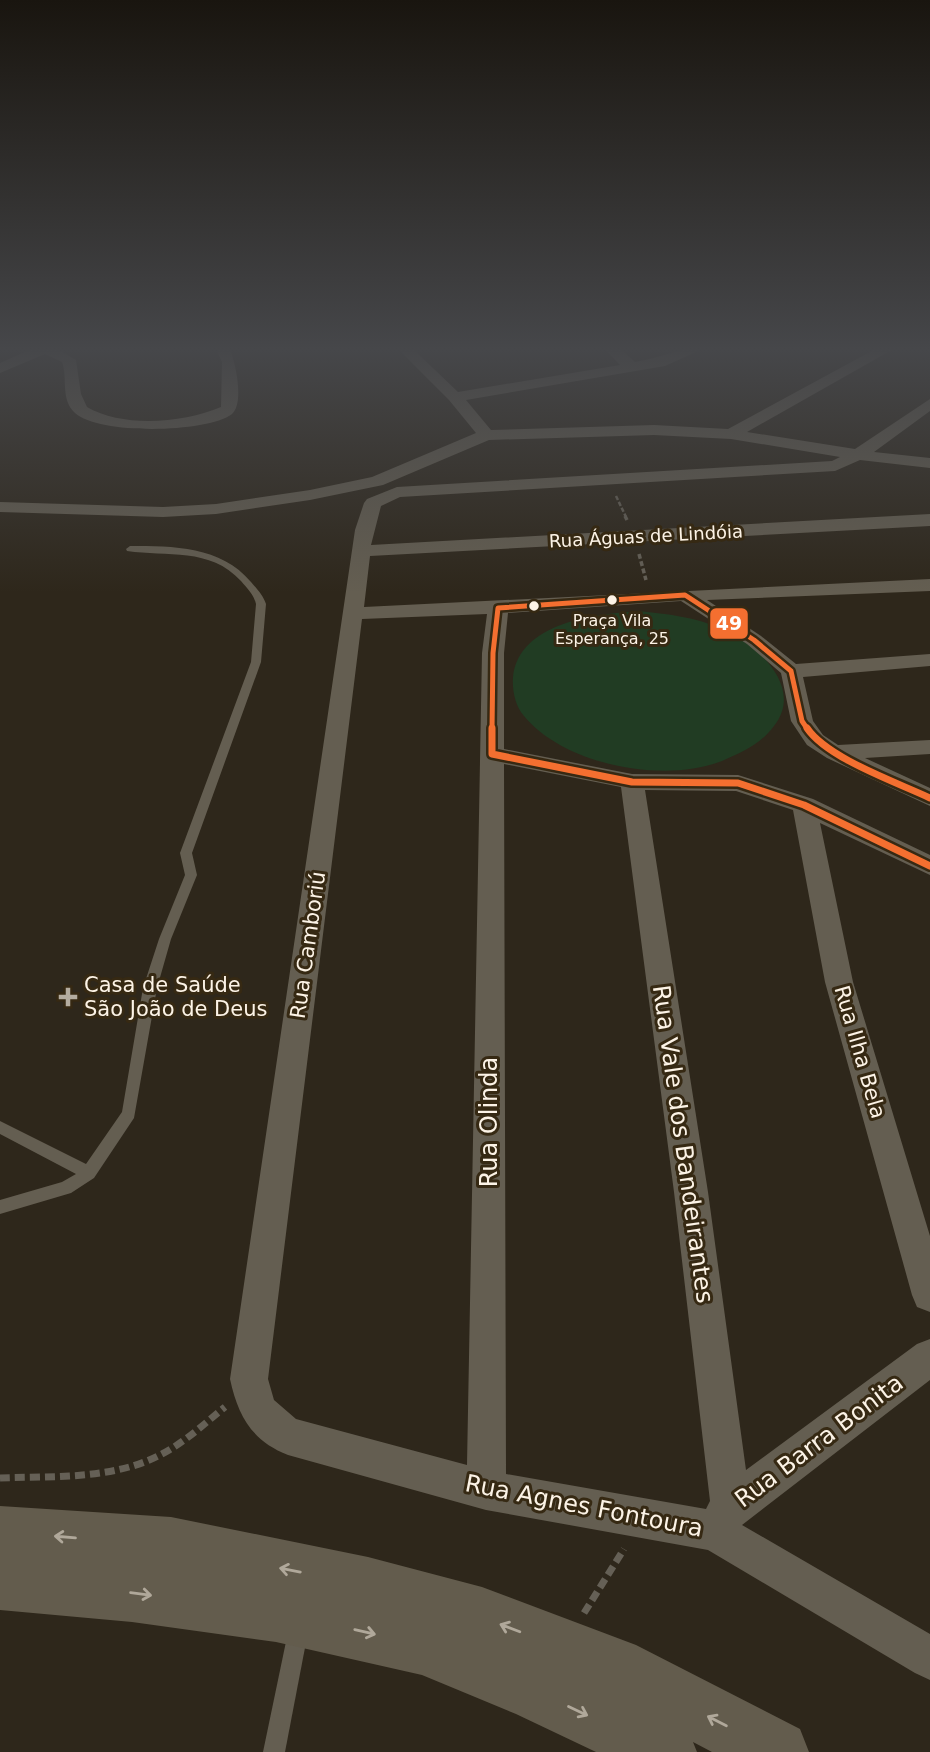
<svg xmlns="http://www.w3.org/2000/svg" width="930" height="1752" font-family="'DejaVu Sans',sans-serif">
  <rect width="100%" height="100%" fill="#2e271b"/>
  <path fill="#213c23" d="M 639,611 C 667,614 696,617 722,629 C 756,643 805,687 774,726 C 761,744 741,753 722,761 C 664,784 564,765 524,716 C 515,706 512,690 513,677 C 519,622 596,614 639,611 Z"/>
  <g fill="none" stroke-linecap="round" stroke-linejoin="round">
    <path stroke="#656056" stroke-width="2.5" stroke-dasharray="4.5 2" stroke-linecap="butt" d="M 616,496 L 626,517"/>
    <g stroke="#656056" stroke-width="3.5" stroke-dasharray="5 2.5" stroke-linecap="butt">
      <path d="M 625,516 L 627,520"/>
      <path d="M 639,554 L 646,580"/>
    </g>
    <g stroke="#656056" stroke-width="7" stroke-dasharray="10 5" stroke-linecap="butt">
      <path d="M 0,1478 C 52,1476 112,1480 160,1455 C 184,1443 204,1424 225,1407"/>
      <path d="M 584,1613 L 624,1549"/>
    </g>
    <g fill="#645e51" fill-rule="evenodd">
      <path d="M 130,546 C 173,546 221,546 251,582 C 257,589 263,595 266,604 L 261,662 L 192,853 L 197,875 L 171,939 L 157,988 L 134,1118 L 94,1178 L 71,1193 L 0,1214 L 0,1200 L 62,1182 L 76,1174 L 0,1134 L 0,1121 L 86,1164 L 122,1112 L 143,988 L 159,939 L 185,875 L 180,853 L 251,662 L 256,604 C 254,595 247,588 241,581 C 210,547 167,557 127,551 L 126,549 Z"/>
      <path d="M 298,1622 L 305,1625 L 308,1632 L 285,1752 L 263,1752 L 288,1632 L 291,1625 Z"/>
    </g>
    <g fill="#645e51" fill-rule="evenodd">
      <path d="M 36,347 L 54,347 L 76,360 L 81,394 L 87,407 C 123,428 183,423 221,407 L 222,362 L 215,347 L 229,347 C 235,360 245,403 232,414 C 207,433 99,435 75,413 C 60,399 68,378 62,362 L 45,354 L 0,373 L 0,363 Z"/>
      <path d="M 396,347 L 411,347 L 458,392 L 620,365 L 603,347 L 618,347 L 635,362 C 660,358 682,347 707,347 L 665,366 L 466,400 L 491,430 L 654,425 L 728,429 L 879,347 L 897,347 L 747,432 L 855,449 L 930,399 L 930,411 L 874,452 L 930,458 L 930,468 L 860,460 L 835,471 L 400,497 L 381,506 L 371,545 L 930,514 L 930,526 L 370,556 L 364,607 L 930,579 L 930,591 L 707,600 L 761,636 L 796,664 L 930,654 L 930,666 L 803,677 L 813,721 L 823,735 L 838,745 L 930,740 L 930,754 L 865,758 L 930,788 L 930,806 L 827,758 L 807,745 L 791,721 L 781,673 L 747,644 L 681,601 L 508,613 L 504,653 L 504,749 L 632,774 L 738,775 L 813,799 L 930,855 L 930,875 L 820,823 L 853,982 L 930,1236 L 930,1312 L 917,1307 L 912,1295 L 825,982 L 793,810 L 736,791 L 645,790 L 708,1192 L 746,1470 L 917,1344 L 930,1339 L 930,1380 L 742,1525 L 930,1634 L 930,1680 L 915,1673 L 708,1550 L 486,1510 L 288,1455 C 252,1441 238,1416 230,1379 L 355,530 L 364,503 L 367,499 L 397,487 L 832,461 L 840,457 L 731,439 L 654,435 L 489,440 L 383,485 L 310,500 L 216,514 L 163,517 L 0,512 L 0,502 L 163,507 L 216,504 L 310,490 L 372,477 L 476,433 L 449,400 ZM 487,614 L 482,653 L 467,1465 L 296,1419 L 274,1400 L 268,1379 L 362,619 ZM 504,764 L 621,787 L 674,1192 L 710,1501 L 706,1509 L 506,1474 Z"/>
    </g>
    <path fill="#635c4d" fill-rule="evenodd" d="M 0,1506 L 171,1517 L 368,1557 L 482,1587 L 636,1645 L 800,1729 L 809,1752 L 712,1752 L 693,1742 L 697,1752 L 596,1752 L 516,1714 L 422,1675 L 276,1642 L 132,1622 L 0,1610 Z"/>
    <g stroke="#362913" stroke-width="10">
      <path id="bus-1-far1" d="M 492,730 L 493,653 L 498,608 L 685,595 L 754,640 L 791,671 L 802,721 L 808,730"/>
    </g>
    <g stroke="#362913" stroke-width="12">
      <g id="bus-1">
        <path d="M 492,728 L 492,754 L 632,782 L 738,783 L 804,805 L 930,866"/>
        <path d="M 807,728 C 827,758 896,782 930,798"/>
      </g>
    </g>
    <use href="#bus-1-far1" stroke="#f46f30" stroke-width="5"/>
    <use href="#bus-1" stroke="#f46f30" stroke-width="7"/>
  </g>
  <defs><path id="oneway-shaft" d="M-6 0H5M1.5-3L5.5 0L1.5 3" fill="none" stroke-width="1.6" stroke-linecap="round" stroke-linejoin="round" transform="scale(1.75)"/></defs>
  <g stroke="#b0a89a">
    <use href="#oneway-shaft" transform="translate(65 1537) rotate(-175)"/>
    <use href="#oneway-shaft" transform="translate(290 1570) rotate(-169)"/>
    <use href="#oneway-shaft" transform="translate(141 1594) rotate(7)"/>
    <use href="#oneway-shaft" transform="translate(510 1628) rotate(-159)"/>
    <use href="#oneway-shaft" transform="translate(365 1632) rotate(13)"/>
    <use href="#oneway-shaft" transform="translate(578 1711) rotate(25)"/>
    <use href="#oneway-shaft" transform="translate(717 1721) rotate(-153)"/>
  </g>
  <linearGradient id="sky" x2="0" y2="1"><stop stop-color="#19150f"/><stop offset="0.59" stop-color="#46474a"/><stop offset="1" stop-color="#46474a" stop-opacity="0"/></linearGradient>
  <rect width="930" height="592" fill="url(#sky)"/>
  <g fill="#fcf3e6" stroke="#362913" stroke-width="2.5">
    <circle cx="612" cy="600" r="6"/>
    <circle cx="534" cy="606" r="6"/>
  </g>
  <path fill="#b4ac9f" stroke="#362913" stroke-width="2.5" d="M64.5 986.5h7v7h7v7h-7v7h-7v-7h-7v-7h7z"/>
  <g text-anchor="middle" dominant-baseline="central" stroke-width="6" stroke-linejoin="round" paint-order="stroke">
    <g font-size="16" fill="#fcf3e6" stroke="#362913">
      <text x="612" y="620">Praça Vila<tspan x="612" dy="18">Esperança, 25</tspan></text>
    </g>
    <g font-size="18" fill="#fcf3e6" stroke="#362913">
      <text transform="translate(646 536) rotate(-3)">Rua Águas de Lindóia</text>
    </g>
    <g font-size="21" fill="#fcf3e6" stroke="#362913">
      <text transform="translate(308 945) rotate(-82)">Rua Camboriú</text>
      <text transform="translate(860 1052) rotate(74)">Rua Ilha Bela</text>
    </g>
    <g font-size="21" fill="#fcf3e6" stroke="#362913" text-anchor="start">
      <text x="84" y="985">Casa de Saúde<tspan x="84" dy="24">São João de Deus</tspan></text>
    </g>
    <g font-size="24" fill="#fcf3e6" stroke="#362913">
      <text transform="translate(489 1122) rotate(-90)">Rua Olinda</text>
      <text transform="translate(683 1144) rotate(82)">Rua Vale dos Bandeirantes</text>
      <text transform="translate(819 1441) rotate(-37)">Rua Barra Bonita</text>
      <text transform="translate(584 1506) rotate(11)">Rua Agnes Fontoura</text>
    </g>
  </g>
  <rect stroke="#362913" stroke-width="2.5" x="709" y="607" width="40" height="33" rx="7" fill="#f46f30"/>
  <g font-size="19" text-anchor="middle" font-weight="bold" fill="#fff">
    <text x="729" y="630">49</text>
  </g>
</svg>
